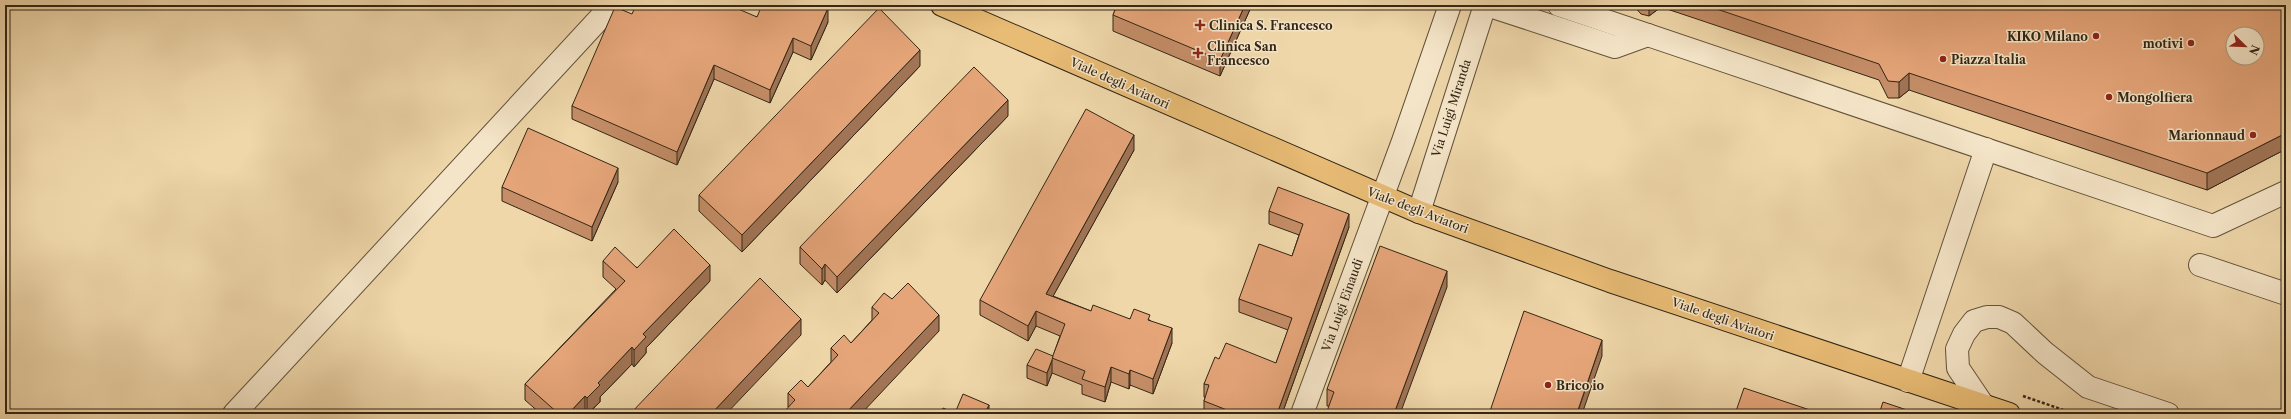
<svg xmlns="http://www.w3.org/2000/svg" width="2291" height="419" font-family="'Libre Caslon Text',serif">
  <rect width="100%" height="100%" fill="#efd7aa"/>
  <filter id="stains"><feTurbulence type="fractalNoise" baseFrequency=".005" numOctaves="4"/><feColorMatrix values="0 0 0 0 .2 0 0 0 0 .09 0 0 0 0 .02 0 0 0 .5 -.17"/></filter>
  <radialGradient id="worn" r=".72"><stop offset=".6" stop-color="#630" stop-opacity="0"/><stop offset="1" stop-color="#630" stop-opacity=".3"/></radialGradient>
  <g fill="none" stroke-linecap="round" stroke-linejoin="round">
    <g stroke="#62523a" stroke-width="24">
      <g id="minor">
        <path d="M 1487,5 L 1615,47 L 1648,35"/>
        <path d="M 1559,5 L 2213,226 L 2286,192"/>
        <path d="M 1419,212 L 1485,5"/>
        <path d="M 2200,265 L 2286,294"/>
        <path d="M 1908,381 L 1986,149"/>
        <path d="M 1983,405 L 1958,368 L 1957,349 L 1964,334 L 1974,321 L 1987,317 L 1999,317 L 2013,323 L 2045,353 L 2088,387 L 2168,414"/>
        <path d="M 234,414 L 612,5"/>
        <path d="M 1302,414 L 1403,141 L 1450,5"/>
      </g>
    </g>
    <g stroke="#332615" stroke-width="24">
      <path id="major" d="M 942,5 L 1419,212 L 1610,281 L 2009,414"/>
    </g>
    <path stroke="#332615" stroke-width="2.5" stroke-dasharray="3 2" stroke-linecap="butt" d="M 2023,396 L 2075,414"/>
    <use href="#minor" stroke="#f5e5c8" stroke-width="22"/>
    <use href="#major" stroke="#e8bc75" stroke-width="22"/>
  </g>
  <g fill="#c58e68" stroke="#332615">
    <path d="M 1117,5 L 1252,5 L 1220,76 L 1113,31 L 1113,15 Z"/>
    <path d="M 1615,5 L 1622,5 L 1621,7 Z"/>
    <path d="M 1633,5 L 2286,5 L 2286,149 L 2207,190 L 1909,90 L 1899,98 L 1888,98 L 1879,80 L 1661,7 L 1649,16 L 1641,14 Z"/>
    <path d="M 632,14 L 757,17 L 828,22 L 811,60 L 793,52 L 770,103 L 714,79 L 677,165 L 572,119 L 572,106 Z"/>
    <path d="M 920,66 L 742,252 L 699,211 L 699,195 Z"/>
    <path d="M 1008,116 L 837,293 L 825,280 L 822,285 L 800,264 L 800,247 Z"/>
    <path d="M 1134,150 L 1053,296 L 1091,311 L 1130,319 L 1150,320 L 1172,343 L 1153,394 L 1130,385 L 1129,389 L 1111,382 L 1105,402 L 1082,394 L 1082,385 L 1052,373 L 1047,386 L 1027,378 L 1027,365 L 1053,356 L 1060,336 L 1036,326 L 1028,341 L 980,315 L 980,300 Z"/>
    <path d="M 618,182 L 592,241 L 502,201 L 502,187 Z"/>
    <path d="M 1269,211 L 1349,227 L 1282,414 L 1204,414 L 1204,401 L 1205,397 L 1204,397 L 1204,384 L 1219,359 L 1276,363 L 1288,330 L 1239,312 L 1239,299 L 1292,256 L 1299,235 L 1269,224 Z"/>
    <path d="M 603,261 L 710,281 L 646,348 L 646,353 L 634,367 L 632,364 L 600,397 L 600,402 L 588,414 L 586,414 L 585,412 L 583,414 L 541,414 L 525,400 L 525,384 L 616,289 L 603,277 Z"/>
    <path d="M 1447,287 L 1329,406 L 1327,406 L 1327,389 Z"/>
    <path d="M 892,299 L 939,331 L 788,407 L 788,393 L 808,387 L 831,362 L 831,348 L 851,343 L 872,320 L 872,307 Z"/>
  </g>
  <g fill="#a07455" stroke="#332615">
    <path d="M 1245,5 L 1252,5 L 1220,76 L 1220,60 Z"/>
    <path d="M 1649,5 L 1661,5 L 1661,7 L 1649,16 Z"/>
    <path d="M 828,8 L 828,22 L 811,60 L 811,46 Z"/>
    <path d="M 793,38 L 793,52 L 770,103 L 770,90 Z"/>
    <path d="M 920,50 L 920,66 L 742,252 L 742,235 Z"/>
    <path d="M 714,65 L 714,79 L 677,165 L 677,152 Z"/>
    <path d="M 1909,73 L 1909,90 L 1899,98 L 1899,82 Z"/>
    <path d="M 1008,100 L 1008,116 L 837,293 L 837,277 Z"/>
    <path d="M 2286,133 L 2286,149 L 2207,190 L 2207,173 Z"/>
    <path d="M 1134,135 L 1134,150 L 1046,309 L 1046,294 Z"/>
    <path d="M 618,168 L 618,182 L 592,241 L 592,227 Z"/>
    <path d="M 1349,214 L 1349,227 L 1282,414 L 1277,414 Z"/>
    <path d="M 825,264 L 825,280 L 822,285 L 822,269 Z"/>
    <path d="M 710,265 L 710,281 L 646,348 L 646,353 L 634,367 L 634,350 L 643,334 Z"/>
    <path d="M 1447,271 L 1447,287 L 1400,414 L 1395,411 Z"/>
    <path d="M 1036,311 L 1036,326 L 1028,341 L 1028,326 Z"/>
    <path d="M 939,315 L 939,331 L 861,414 L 845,414 Z"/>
    <path d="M 801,319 L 801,335 L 726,414 L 711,414 Z"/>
    <path d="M 1172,328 L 1172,343 L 1153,394 L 1153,379 Z"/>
    <path d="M 1602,340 L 1602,356 L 1582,414 L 1577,414 Z"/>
    <path d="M 632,347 L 632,364 L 600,397 L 600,402 L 587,414 L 587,398 L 598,383 Z"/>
    <path d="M 1052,360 L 1052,373 L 1047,386 L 1047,373 Z"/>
    <path d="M 1111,367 L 1111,382 L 1105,402 L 1105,387 Z"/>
    <path d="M 1130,370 L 1130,385 L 1129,389 L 1129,374 Z"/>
    <path d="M 585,396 L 585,412 L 583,414 L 568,414 Z"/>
    <path d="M 989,405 L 989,414 L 985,414 L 985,413 Z"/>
  </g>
  <g fill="#e5a579" stroke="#332615" fill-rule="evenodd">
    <path d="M 636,5 L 729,5 L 757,17 L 762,5 L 821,5 L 828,8 L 811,46 L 793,38 L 770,90 L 714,65 L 677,152 L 572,106 L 615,7 L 632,14 Z"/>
    <path d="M 1117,5 L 1245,5 L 1220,60 L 1113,15 Z"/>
    <path d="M 1705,5 L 2286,5 L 2286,133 L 2207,173 L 1909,73 L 1899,82 L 1888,81 L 1879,64 ZM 2233,34 L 2257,34 L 2257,58 L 2233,58 Z"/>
    <path d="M 879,8 L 920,50 L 742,235 L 699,195 Z"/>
    <path d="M 974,67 L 1008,100 L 837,277 L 825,264 L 822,269 L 800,247 Z"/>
    <path d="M 1086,109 L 1134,135 L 1046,294 L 1091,311 L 1093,305 L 1130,319 L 1134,309 L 1150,315 L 1148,320 L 1172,328 L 1153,379 L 1130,370 L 1129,374 L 1111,367 L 1105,387 L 1082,379 L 1085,371 L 1052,358 L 1065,324 L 1036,311 L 1028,326 L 980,300 Z"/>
    <path d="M 528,128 L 618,168 L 592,227 L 502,187 Z"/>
    <path d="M 1278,187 L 1349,214 L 1277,414 L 1232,414 L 1232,412 L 1204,401 L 1209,385 L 1204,384 L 1215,357 L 1219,359 L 1226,343 L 1276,363 L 1292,318 L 1239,299 L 1259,244 L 1292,256 L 1303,224 L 1269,211 Z"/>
    <path d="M 674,229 L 710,265 L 643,334 L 646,337 L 634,350 L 632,347 L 598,383 L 600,385 L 587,398 L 585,396 L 568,414 L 559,414 L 525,384 L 625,281 L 603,261 L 615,247 L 637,268 Z"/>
    <path d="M 1380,246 L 1447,271 L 1395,411 L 1404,414 L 1326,414 L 1334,392 L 1327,389 Z"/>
    <path d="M 760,278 L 801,319 L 711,414 L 630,414 Z"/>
    <path d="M 908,283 L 939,315 L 845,414 L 782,414 L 795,400 L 788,393 L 801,380 L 808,387 L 838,355 L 831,348 L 844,335 L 851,343 L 879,313 L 872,307 L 884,293 L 892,299 Z"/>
    <path d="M 1524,311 L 1602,340 L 1577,413 L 1579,414 L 1489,414 Z"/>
    <path d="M 1036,349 L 1053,356 L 1052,360 L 1047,373 L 1027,365 Z"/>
    <path d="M 1744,388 L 1822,414 L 1735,414 Z"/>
    <path d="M 963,394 L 989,405 L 985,413 L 986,414 L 941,414 L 943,408 L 955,413 Z"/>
    <path d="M 1883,402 L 1919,414 L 1879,414 Z"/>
  </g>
  <g fill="#8f2418" stroke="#f5e5c8" stroke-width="1.5">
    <path d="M1198 19h4v4h4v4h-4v4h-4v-4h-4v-4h4z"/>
    <circle cx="2096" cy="36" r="4"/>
    <circle cx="2191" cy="43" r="4"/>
    <path d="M1196 47h4v4h4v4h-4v4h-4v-4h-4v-4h4z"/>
    <circle cx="1943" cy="59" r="4"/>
    <circle cx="2109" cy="97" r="4"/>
    <circle cx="2253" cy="135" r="4"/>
    <circle cx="1548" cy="385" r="4"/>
  </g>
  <g text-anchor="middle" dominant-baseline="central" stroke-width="3" stroke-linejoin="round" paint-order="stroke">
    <g font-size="12" font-weight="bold" fill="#332615" stroke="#f5e5c8" text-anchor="start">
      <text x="1209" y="25">Clinica S. Francesco</text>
      <text x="2088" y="36" text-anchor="end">KIKO Milano</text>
      <text x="2183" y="43" text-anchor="end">motivi</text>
      <text x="1207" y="46">Clinica San<tspan x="1207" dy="14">Francesco</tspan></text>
      <text x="1951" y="59">Piazza Italia</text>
      <text x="2117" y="97">Mongolfiera</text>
      <text x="2245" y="135" text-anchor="end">Marionnaud</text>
      <text x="1556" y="385">Brico io</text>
    </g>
    <g font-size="12" fill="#332615" stroke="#f5e5c8">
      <text transform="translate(1120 83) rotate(24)">Viale degli Aviatori</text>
      <text transform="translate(1451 108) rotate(-72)">Via Luigi Miranda</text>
      <text transform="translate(1418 210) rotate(21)">Viale degli Aviatori</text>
      <text transform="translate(1342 305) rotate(-70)">Via Luigi Einaudi</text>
      <text transform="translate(1723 319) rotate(19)">Viale degli Aviatori</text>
    </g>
  </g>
  <rect width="2291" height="419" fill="none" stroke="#efd7aa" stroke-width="20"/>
  <rect x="6" y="6" width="2279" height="407" fill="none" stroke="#332615" stroke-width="2"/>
  <rect x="10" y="10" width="2271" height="399" fill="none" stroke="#332615"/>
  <g transform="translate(2245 46) rotate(113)"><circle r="19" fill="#f5e5c8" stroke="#a79980"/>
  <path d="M0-3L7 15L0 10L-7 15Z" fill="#8f2418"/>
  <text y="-6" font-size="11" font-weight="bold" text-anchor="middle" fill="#332615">N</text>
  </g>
  <rect width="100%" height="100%" filter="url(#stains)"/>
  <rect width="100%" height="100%" fill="url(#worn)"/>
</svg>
